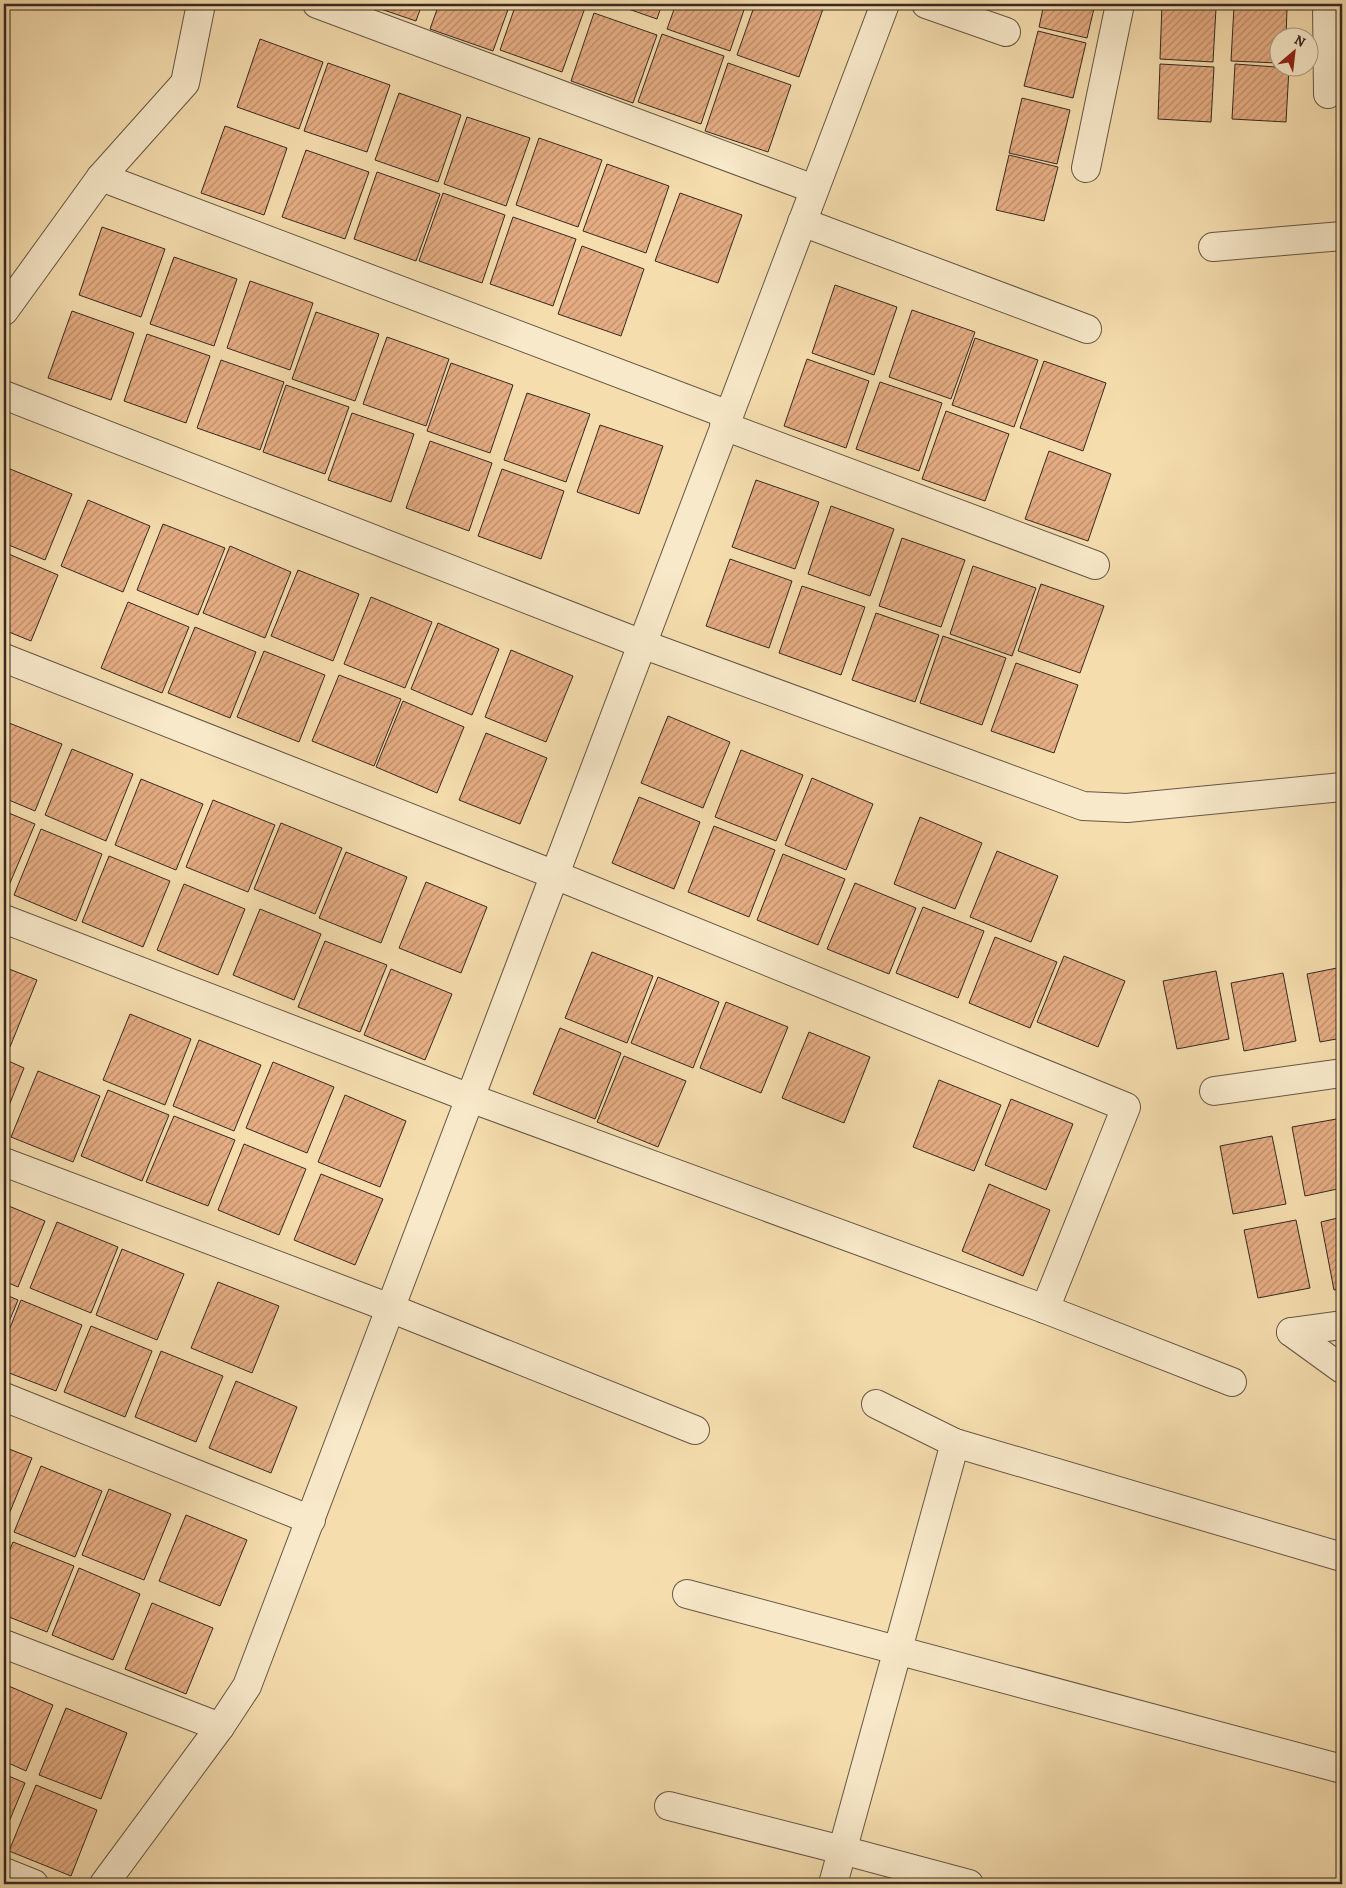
<svg xmlns="http://www.w3.org/2000/svg" width="1346" height="1888" font-family="Alegreya,serif">
  <defs>
    <pattern id="building-hatch" width="6" height="6" patternUnits="userSpaceOnUse" patternTransform="scale(1.25)"><rect width="6" height="6" fill="#e6ad83"/><path d="M-1 1l2-2M0 6l6-6M5 7l2-2" fill="none" stroke="#bb8d6b"/></pattern>
  </defs>
  <rect width="100%" height="100%" fill="#f5ddae"/>
  <filter id="stains"><feTurbulence type="fractalNoise" baseFrequency=".004" numOctaves="4"/><feColorMatrix values="0 0 0 0 .2 0 0 0 0 .09 0 0 0 0 .02 0 0 0 .5 -.17"/></filter>
  <radialGradient id="worn" r=".72"><stop offset=".6" stop-color="#630" stop-opacity="0"/><stop offset="1" stop-color="#630" stop-opacity=".3"/></radialGradient>
  <g fill="url(#building-hatch)" stroke="#372923">
    <path d="M 366,4 L 422,4 L 416,21 Z"/>
    <path d="M 439,4 L 510,4 L 493,51 L 430,29 Z"/>
    <path d="M 516,4 L 586,5 L 562,72 L 500,50 Z"/>
    <path d="M 614,4 L 662,4 L 657,19 Z"/>
    <path d="M 676,4 L 746,4 L 730,51 L 667,29 Z"/>
    <path d="M 755,4 L 807,4 L 823,9 L 799,77 L 737,55 Z"/>
    <path d="M 1044,4 L 1095,4 L 1087,38 L 1039,27 Z"/>
    <path d="M 1162,4 L 1216,8 L 1213,62 L 1160,59 Z"/>
    <path d="M 1234,6 L 1287,9 L 1286,38 L 1278,38 L 1278,63 L 1231,61 Z"/>
    <path d="M 594,13 L 657,35 L 633,103 L 571,81 Z"/>
    <path d="M 1038,31 L 1086,43 L 1073,98 L 1024,86 Z"/>
    <path d="M 662,34 L 724,56 L 701,124 L 638,102 Z"/>
    <path d="M 260,39 L 323,62 L 299,129 L 237,107 Z"/>
    <path d="M 328,63 L 390,85 L 367,152 L 304,131 Z"/>
    <path d="M 728,63 L 791,85 L 768,152 L 705,131 Z"/>
    <path d="M 1160,64 L 1214,67 L 1211,122 L 1158,119 Z"/>
    <path d="M 1235,64 L 1289,68 L 1286,122 L 1232,119 Z"/>
    <path d="M 399,93 L 461,115 L 438,182 L 375,160 Z"/>
    <path d="M 1022,98 L 1070,110 L 1057,164 L 1009,153 Z"/>
    <path d="M 467,117 L 530,138 L 506,206 L 444,184 Z"/>
    <path d="M 225,126 L 287,148 L 264,215 L 201,193 Z"/>
    <path d="M 539,138 L 602,160 L 578,227 L 516,205 Z"/>
    <path d="M 306,150 L 369,172 L 345,239 L 282,217 Z"/>
    <path d="M 1009,155 L 1058,167 L 1044,221 L 996,210 Z"/>
    <path d="M 607,164 L 669,186 L 646,253 L 583,231 Z"/>
    <path d="M 377,172 L 440,194 L 416,261 L 354,239 Z"/>
    <path d="M 443,193 L 505,215 L 482,283 L 419,261 Z"/>
    <path d="M 680,193 L 742,215 L 718,283 L 655,261 Z"/>
    <path d="M 513,217 L 576,239 L 553,306 L 490,284 Z"/>
    <path d="M 102,227 L 165,249 L 141,317 L 79,295 Z"/>
    <path d="M 582,246 L 644,269 L 621,336 L 558,314 Z"/>
    <path d="M 174,257 L 237,279 L 214,346 L 150,324 Z"/>
    <path d="M 250,281 L 313,303 L 290,370 L 227,348 Z"/>
    <path d="M 835,285 L 897,307 L 874,375 L 812,353 Z"/>
    <path d="M 912,310 L 975,332 L 951,399 L 889,377 Z"/>
    <path d="M 72,311 L 134,333 L 111,400 L 48,378 Z"/>
    <path d="M 316,312 L 379,334 L 355,401 L 292,379 Z"/>
    <path d="M 147,334 L 210,356 L 186,423 L 124,401 Z"/>
    <path d="M 387,337 L 449,359 L 426,426 L 363,404 Z"/>
    <path d="M 975,338 L 1038,360 L 1014,427 L 952,405 Z"/>
    <path d="M 807,359 L 869,381 L 846,448 L 784,426 Z"/>
    <path d="M 221,360 L 284,382 L 260,450 L 197,428 Z"/>
    <path d="M 1044,361 L 1106,383 L 1083,451 L 1020,428 Z"/>
    <path d="M 451,363 L 513,385 L 490,453 L 427,431 Z"/>
    <path d="M 880,382 L 942,403 L 919,471 L 856,449 Z"/>
    <path d="M 286,385 L 349,407 L 325,474 L 263,452 Z"/>
    <path d="M 527,393 L 590,414 L 566,482 L 504,460 Z"/>
    <path d="M 946,411 L 1009,434 L 985,501 L 922,479 Z"/>
    <path d="M 352,413 L 414,434 L 391,502 L 328,480 Z"/>
    <path d="M 600,425 L 663,446 L 639,514 L 577,492 Z"/>
    <path d="M 430,441 L 492,463 L 469,531 L 406,508 Z"/>
    <path d="M 1049,451 L 1111,474 L 1088,541 L 1025,519 Z"/>
    <path d="M 10,469 L 72,494 L 45,560 L 4,543 L 4,486 Z"/>
    <path d="M 502,469 L 564,491 L 541,559 L 478,536 Z"/>
    <path d="M 756,480 L 819,502 L 795,569 L 732,547 Z"/>
    <path d="M 88,500 L 150,526 L 123,592 L 61,566 Z"/>
    <path d="M 831,506 L 894,529 L 870,596 L 808,574 Z"/>
    <path d="M 163,524 L 225,548 L 198,615 L 137,590 Z"/>
    <path d="M 902,538 L 965,560 L 941,627 L 879,606 Z"/>
    <path d="M 230,546 L 291,572 L 265,638 L 203,613 Z"/>
    <path d="M 4,552 L 58,575 L 31,641 L 4,630 Z"/>
    <path d="M 730,559 L 792,581 L 769,648 L 706,626 Z"/>
    <path d="M 973,566 L 1036,588 L 1012,656 L 950,634 Z"/>
    <path d="M 298,570 L 359,594 L 333,661 L 271,636 Z"/>
    <path d="M 1041,584 L 1104,606 L 1080,673 L 1018,651 Z"/>
    <path d="M 802,586 L 865,607 L 841,675 L 779,653 Z"/>
    <path d="M 371,597 L 432,622 L 405,688 L 344,664 Z"/>
    <path d="M 128,602 L 189,627 L 162,693 L 101,668 Z"/>
    <path d="M 876,613 L 939,635 L 915,702 L 852,680 Z"/>
    <path d="M 438,623 L 499,649 L 472,715 L 411,689 Z"/>
    <path d="M 195,627 L 256,652 L 230,718 L 168,693 Z"/>
    <path d="M 943,636 L 1006,658 L 982,725 L 920,703 Z"/>
    <path d="M 511,650 L 573,676 L 546,742 L 485,717 Z"/>
    <path d="M 264,651 L 325,675 L 299,742 L 237,717 Z"/>
    <path d="M 1016,663 L 1078,685 L 1054,753 L 991,731 Z"/>
    <path d="M 339,675 L 401,699 L 374,766 L 312,741 Z"/>
    <path d="M 403,701 L 464,727 L 437,793 L 376,767 Z"/>
    <path d="M 668,716 L 730,742 L 703,808 L 641,783 Z"/>
    <path d="M 4,721 L 62,744 L 35,811 L 4,798 Z"/>
    <path d="M 486,733 L 547,758 L 520,824 L 459,800 Z"/>
    <path d="M 72,749 L 133,774 L 106,841 L 45,815 Z"/>
    <path d="M 741,750 L 803,775 L 776,841 L 715,817 Z"/>
    <path d="M 812,778 L 873,804 L 846,870 L 785,845 Z"/>
    <path d="M 141,779 L 203,804 L 176,870 L 115,845 Z"/>
    <path d="M 639,797 L 700,822 L 674,889 L 612,863 Z"/>
    <path d="M 213,800 L 275,825 L 248,892 L 186,867 Z"/>
    <path d="M 4,811 L 35,824 L 7,890 L 4,888 Z"/>
    <path d="M 920,817 L 982,843 L 955,909 L 894,884 Z"/>
    <path d="M 281,823 L 342,848 L 315,914 L 254,889 Z"/>
    <path d="M 714,826 L 775,850 L 749,917 L 688,892 Z"/>
    <path d="M 41,829 L 102,854 L 76,921 L 14,895 Z"/>
    <path d="M 997,851 L 1058,876 L 1031,942 L 970,917 Z"/>
    <path d="M 346,852 L 407,877 L 381,943 L 319,918 Z"/>
    <path d="M 783,854 L 845,879 L 818,945 L 757,920 Z"/>
    <path d="M 109,856 L 170,881 L 143,947 L 82,922 Z"/>
    <path d="M 426,882 L 487,907 L 461,973 L 399,948 Z"/>
    <path d="M 855,883 L 916,908 L 889,974 L 827,949 Z"/>
    <path d="M 184,884 L 245,909 L 218,975 L 157,950 Z"/>
    <path d="M 923,907 L 984,931 L 958,998 L 896,973 Z"/>
    <path d="M 260,909 L 321,934 L 294,1000 L 233,975 Z"/>
    <path d="M 995,937 L 1057,962 L 1030,1028 L 969,1003 Z"/>
    <path d="M 325,941 L 387,965 L 360,1032 L 298,1007 Z"/>
    <path d="M 592,952 L 653,976 L 627,1043 L 565,1018 Z"/>
    <path d="M 1064,956 L 1125,981 L 1098,1047 L 1037,1022 Z"/>
    <path d="M 4,967 L 37,980 L 10,1047 L 4,1044 Z"/>
    <path d="M 1342,967 L 1342,1038 L 1320,1042 L 1307,974 Z"/>
    <path d="M 391,969 L 452,994 L 425,1060 L 364,1035 Z"/>
    <path d="M 1216,971 L 1229,1039 L 1177,1049 L 1163,981 Z"/>
    <path d="M 1283,973 L 1296,1041 L 1244,1051 L 1231,983 Z"/>
    <path d="M 658,977 L 719,1002 L 693,1068 L 631,1043 Z"/>
    <path d="M 726,1002 L 788,1027 L 761,1093 L 700,1068 Z"/>
    <path d="M 130,1014 L 191,1039 L 165,1105 L 103,1080 Z"/>
    <path d="M 560,1028 L 621,1053 L 595,1119 L 533,1094 Z"/>
    <path d="M 809,1032 L 870,1057 L 844,1123 L 782,1098 Z"/>
    <path d="M 199,1040 L 261,1065 L 234,1131 L 173,1106 Z"/>
    <path d="M 624,1056 L 686,1081 L 658,1147 L 597,1122 Z"/>
    <path d="M 4,1059 L 24,1068 L 4,1118 Z"/>
    <path d="M 273,1062 L 334,1087 L 307,1153 L 246,1128 Z"/>
    <path d="M 38,1071 L 100,1096 L 73,1162 L 11,1137 Z"/>
    <path d="M 939,1080 L 1001,1105 L 974,1171 L 913,1147 Z"/>
    <path d="M 108,1090 L 169,1115 L 142,1181 L 81,1156 Z"/>
    <path d="M 345,1095 L 406,1121 L 380,1187 L 318,1162 Z"/>
    <path d="M 1011,1099 L 1073,1124 L 1046,1190 L 985,1165 Z"/>
    <path d="M 174,1116 L 235,1140 L 208,1206 L 146,1182 Z"/>
    <path d="M 1342,1118 L 1342,1188 L 1305,1196 L 1292,1127 Z"/>
    <path d="M 1272,1136 L 1286,1204 L 1233,1214 L 1220,1146 Z"/>
    <path d="M 244,1144 L 306,1169 L 279,1235 L 218,1210 Z"/>
    <path d="M 321,1174 L 383,1199 L 355,1265 L 294,1240 Z"/>
    <path d="M 989,1184 L 1050,1210 L 1023,1276 L 962,1251 Z"/>
    <path d="M 4,1204 L 45,1221 L 18,1287 L 4,1281 Z"/>
    <path d="M 1342,1217 L 1342,1288 L 1334,1290 L 1321,1222 Z"/>
    <path d="M 1296,1220 L 1310,1288 L 1258,1298 L 1244,1230 Z"/>
    <path d="M 57,1222 L 118,1247 L 91,1313 L 30,1288 Z"/>
    <path d="M 122,1249 L 184,1274 L 157,1340 L 96,1315 Z"/>
    <path d="M 218,1282 L 279,1306 L 252,1373 L 191,1348 Z"/>
    <path d="M 4,1294 L 18,1300 L 4,1334 Z"/>
    <path d="M 21,1300 L 82,1325 L 56,1391 L 4,1371 L 4,1343 Z"/>
    <path d="M 91,1326 L 152,1351 L 125,1417 L 64,1392 Z"/>
    <path d="M 161,1351 L 223,1376 L 196,1442 L 135,1417 Z"/>
    <path d="M 236,1381 L 297,1407 L 271,1473 L 209,1448 Z"/>
    <path d="M 4,1447 L 32,1458 L 5,1524 L 4,1523 Z"/>
    <path d="M 41,1466 L 102,1491 L 75,1557 L 14,1532 Z"/>
    <path d="M 109,1489 L 171,1514 L 144,1580 L 82,1555 Z"/>
    <path d="M 186,1515 L 247,1540 L 220,1606 L 159,1581 Z"/>
    <path d="M 13,1542 L 74,1566 L 47,1632 L 4,1615 L 4,1563 Z"/>
    <path d="M 79,1568 L 140,1594 L 113,1660 L 52,1635 Z"/>
    <path d="M 152,1603 L 213,1628 L 186,1694 L 125,1669 Z"/>
    <path d="M 4,1684 L 53,1705 L 26,1771 L 4,1761 Z"/>
    <path d="M 66,1708 L 127,1733 L 101,1799 L 39,1775 Z"/>
    <path d="M 4,1774 L 25,1783 L 4,1834 Z"/>
    <path d="M 36,1785 L 97,1810 L 71,1876 L 9,1851 Z"/>
  </g>
  <g fill="none" stroke-linecap="round" stroke-linejoin="round">
    <g stroke="#665646" stroke-width="30">
      <g id="minor">
        <path d="M 317,4 L 814,189"/>
        <path d="M 926,4 L 1006,32"/>
        <path d="M 1327,4 L 1328,94"/>
        <path d="M 1086,168 L 1120,4"/>
        <path d="M 101,177 L 729,415"/>
        <path d="M 802,222 L 1087,329"/>
        <path d="M 1213,247 L 1342,236"/>
        <path d="M 4,311 L 101,177 L 185,83 L 201,4"/>
        <path d="M 4,395 L 642,644 L 1083,806 L 1127,808 L 1342,787"/>
        <path d="M 724,426 L 1095,565"/>
        <path d="M 4,658 L 555,875 L 1126,1107 L 1045,1309"/>
        <path d="M 4,919 L 470,1098 L 1045,1309 L 1232,1382"/>
        <path d="M 1214,1091 L 1342,1073"/>
        <path d="M 4,1162 L 390,1308 L 695,1430"/>
        <path d="M 1291,1332 L 1342,1369"/>
        <path d="M 1291,1332 L 1342,1325"/>
        <path d="M 4,1397 L 311,1520"/>
        <path d="M 876,1404 L 955,1443 L 1342,1557"/>
        <path d="M 687,1594 L 1342,1769"/>
        <path d="M 4,1644 L 220,1727"/>
        <path d="M 669,1806 L 842,1850 L 969,1884"/>
        <path d="M 4,1872 L 34,1884"/>
        <path d="M 104,1884 L 220,1727 L 247,1686 L 885,4"/>
        <path d="M 833,1884 L 955,1443"/>
      </g>
    </g>
    <use href="#minor" stroke="#f8e9ca" stroke-width="28"/>
  </g>
  <rect width="1346" height="1888" fill="none" stroke="#f5ddae" stroke-width="20"/>
  <rect x="5" y="5" width="1336" height="1878" fill="none" stroke="#372923" stroke-width="2.5"/>
  <rect x="10" y="10" width="1326" height="1868" fill="none" stroke="#372923"/>
  <g transform="translate(1294 52) rotate(28)"><circle r="24" fill="#f8e9ca" stroke="#ab9c87"/>
  <path d="M0-4L9 19L0 12L-9 19Z" fill="#8f2418"/>
  <text y="-8" font-size="14" font-weight="bold" text-anchor="middle" fill="#372923">N</text>
  </g>
  <rect width="100%" height="100%" filter="url(#stains)"/>
  <rect width="100%" height="100%" fill="url(#worn)"/>
</svg>
